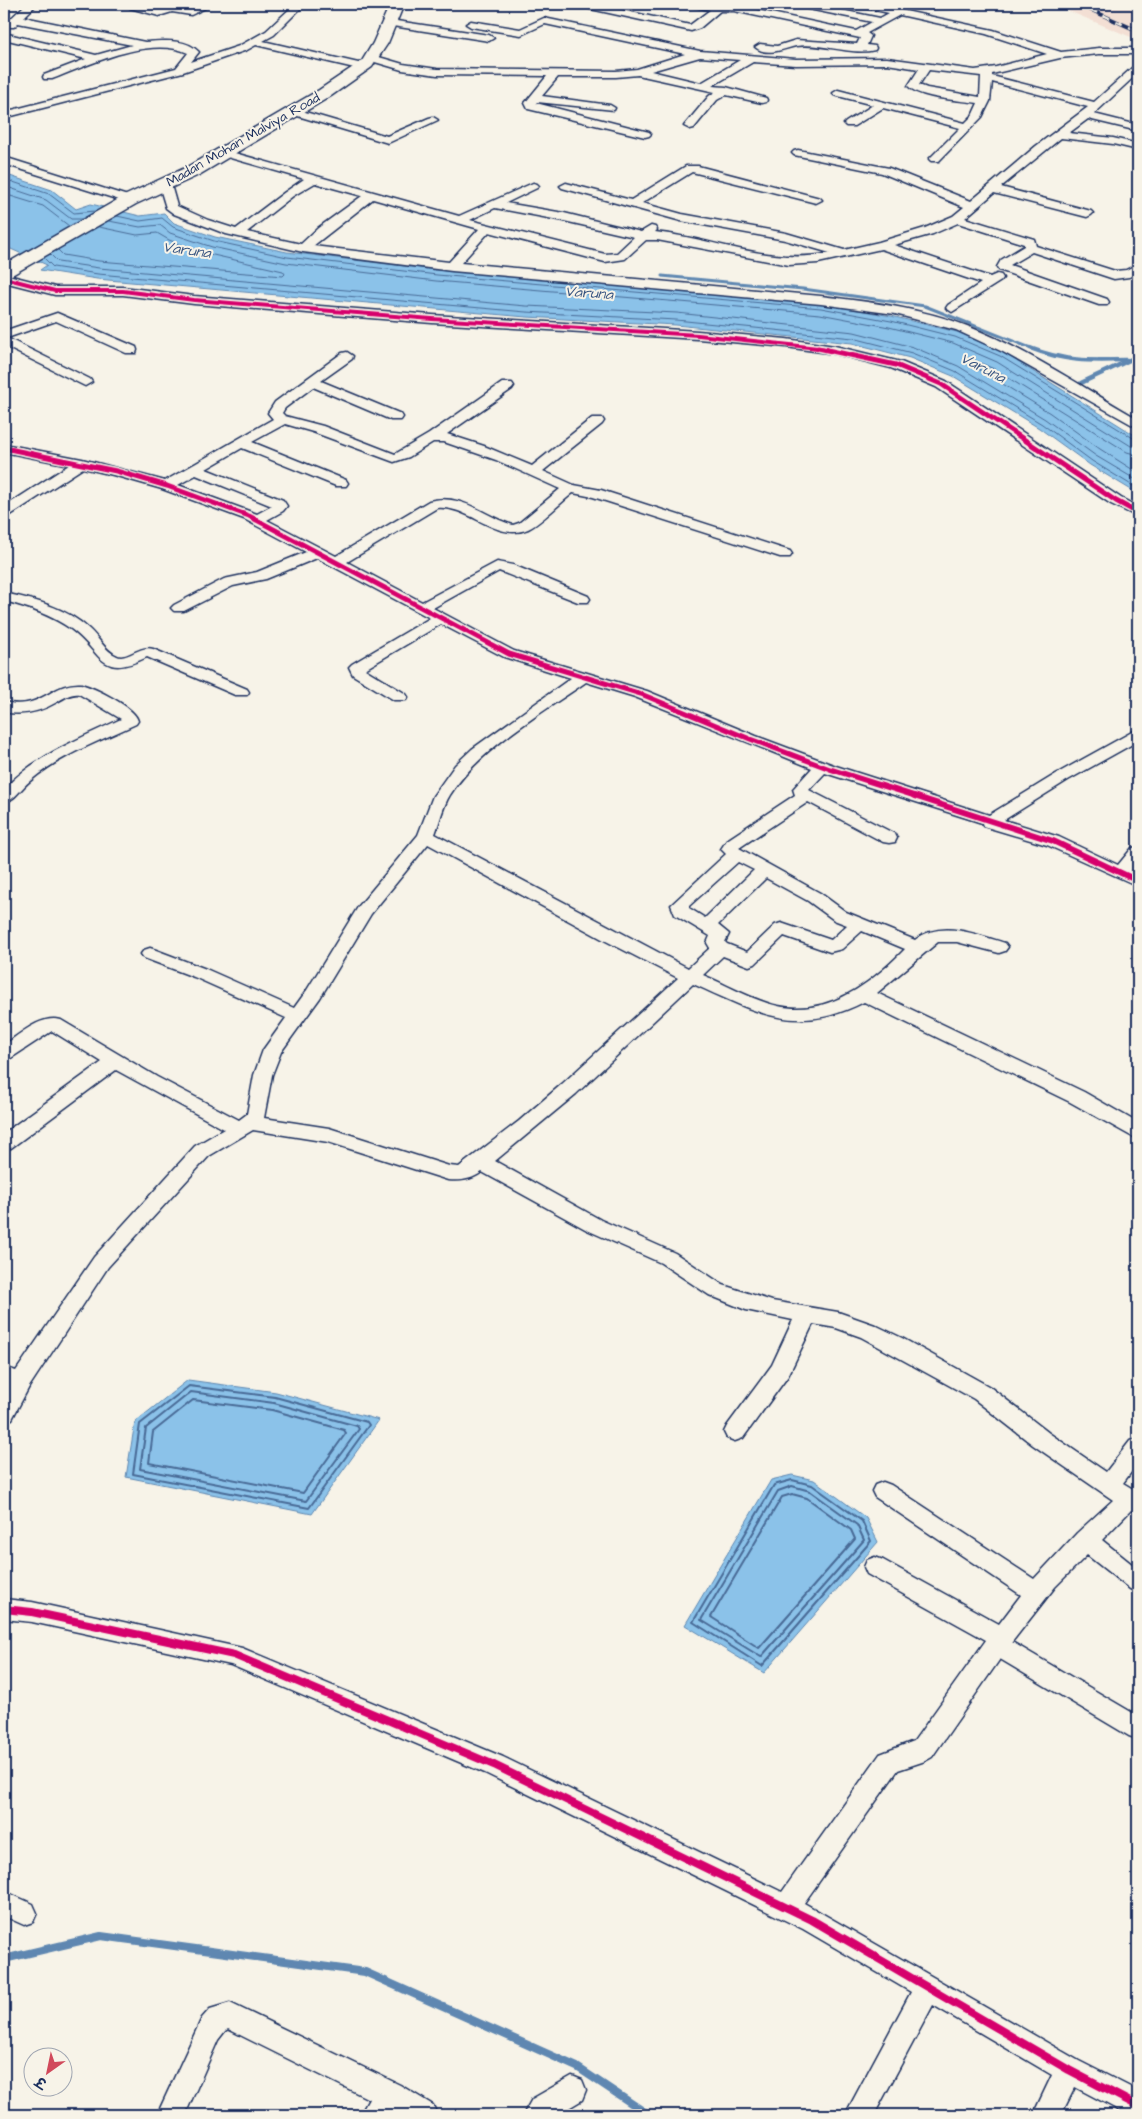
<svg xmlns="http://www.w3.org/2000/svg" width="1142" height="2119" font-family="'Architects Daughter','Playpen Sans Deva',sans-serif">
  <rect width="100%" height="100%" fill="#f7f3e8"/>
  <filter id="ink" filterUnits="userSpaceOnUse"><feTurbulence type="fractalNoise" baseFrequency=".02" numOctaves="2"/><feDisplacementMap in="SourceGraphic" scale="10" xChannelSelector="R" yChannelSelector="G"/><feConvolveMatrix kernelMatrix="1 2 1 2 8 2 1 2 1" color-interpolation-filters="sRGB"/></filter>
  <g filter="url(#ink)">
    <path fill="#f3dfd4" d="M 1052,4 L 1123,4 L 1138,11 L 1138,40 Z"/>
    <g fill="#8bc2e9" stroke="#5e87b1">
      <path d="M 4,174 L 52,190 L 76,209 L 91,204 L 140,216 L 164,213 L 174,223 L 215,237 L 287,252 L 437,270 L 821,303 L 891,316 L 957,332 L 1002,352 L 1138,437 L 1138,494 L 1090,465 L 1039,428 L 953,376 L 910,358 L 852,343 L 676,325 L 526,317 L 97,279 L 40,270 L 47,265 L 4,246 Z"/>
      <path d="M 188,1380 L 276,1392 L 379,1420 L 312,1514 L 126,1477 L 135,1422 Z"/>
      <path d="M 792,1475 L 814,1480 L 866,1518 L 878,1542 L 764,1673 L 685,1625 L 771,1480 Z"/>
    </g>
    <g fill="none" stroke-linecap="round" stroke-linejoin="round">
      <g stroke="#486a96" stroke-width="1">
        <path d="M 4,179 L 49,194 L 74,213 L 95,211"/>
        <path d="M 4,186 L 46,200 L 71,219 L 82,219"/>
        <path d="M 4,194 L 43,206 L 69,226"/>
        <path d="M 117,216 L 140,221 L 162,218 L 173,227 L 214,241 L 287,257 L 437,275 L 821,308 L 891,321 L 955,337 L 1000,356 L 1138,441"/>
        <path d="M 109,221 L 140,227 L 160,225 L 170,233 L 212,247 L 286,263 L 436,281 L 820,314 L 889,327 L 953,343 L 997,362 L 1131,446 L 1138,447"/>
        <path d="M 58,250 L 63,255 L 99,261 L 283,276 L 285,274 L 283,271 L 200,252 L 169,240 L 157,233 L 137,235 L 99,227"/>
        <path d="M 50,254 L 58,262 L 99,268 L 526,306 L 677,313 L 854,332 L 913,347 L 958,366 L 1045,419 L 1096,456 L 1138,481"/>
        <path d="M 44,258 L 53,267 L 98,274 L 526,312 L 676,320 L 853,338 L 912,353 L 955,371 L 1042,424 L 1092,461 L 1138,489"/>
        <path d="M 1138,455 L 1127,452 L 994,369 L 969,358 L 966,359 L 967,362 L 1050,413 L 1100,449 L 1138,473"/>
      </g>
      <g stroke="#486a96" stroke-width="2">
        <path d="M 189,1386 L 275,1397 L 367,1422 L 369,1425 L 309,1508 L 133,1474 L 140,1424 Z"/>
        <path d="M 191,1392 L 274,1403 L 357,1426 L 359,1429 L 306,1501 L 140,1469 L 146,1428 Z"/>
        <path d="M 193,1400 L 272,1410 L 344,1430 L 346,1433 L 303,1493 L 149,1463 L 153,1432 Z"/>
        <path d="M 792,1480 L 812,1485 L 862,1521 L 871,1541 L 762,1666 L 693,1622 L 774,1485 Z"/>
        <path d="M 792,1486 L 810,1491 L 857,1525 L 864,1540 L 761,1657 L 701,1620 L 778,1491 Z"/>
        <path d="M 792,1494 L 807,1498 L 851,1530 L 855,1539 L 759,1648 L 711,1617 L 782,1497 Z"/>
      </g>
      <path stroke="#5e87b1" stroke-width="3" d="M 662,276 L 803,289 L 925,306 L 1033,349"/>
      <g stroke="#5e87b1" stroke-width="4.5">
        <path d="M 1030,348 C 1066,362 1089,361 1127,360"/>
        <path d="M 1081,383 L 1138,356"/>
      </g>
      <path stroke="#5e87b1" stroke-width="8" d="M 4,1959 L 101,1936 L 365,1972 L 577,2067 L 649,2115"/>
      <g stroke="#1b2f5e" stroke-width="3">
        <g id="minor">
          <path d="M 26,4 L 37,4 L 24,17 L 145,42 C 163,41 186,38 199,52 L 191,62 L 239,46 L 266,31 L 295,4 L 305,4 L 274,35 L 263,41 L 367,65 L 368,67 L 363,70 L 256,45 L 247,50 L 183,72 L 4,118 L 4,112 L 176,68 L 188,53 C 149,35 89,65 52,79 L 44,79 L 43,77 L 44,75 L 86,59 L 4,39 L 4,33 L 96,55 L 132,45 L 18,23 L 14,27 L 6,27 L 6,23 Z"/>
          <path d="M 130,4 L 159,10 L 172,6 L 190,9 L 201,4 L 214,4 L 191,15 L 172,12 L 159,16 L 130,8 Z"/>
          <path d="M 586,4 L 594,4 L 690,25 L 710,10 L 690,6 L 689,4 L 734,5 L 856,31 L 872,22 L 799,7 L 794,4 L 812,4 L 880,18 L 889,13 L 856,6 L 855,4 L 873,4 L 993,30 L 1061,52 L 1099,48 L 1138,48 L 1138,54 L 1099,54 L 1060,58 L 992,74 L 992,76 L 1094,102 L 1134,66 L 1138,65 L 1138,73 L 1094,114 L 1138,125 L 1138,131 L 1088,119 L 1069,133 L 1113,138 L 1138,144 L 1138,150 L 1113,144 L 1061,138 L 1001,187 L 1091,211 L 1093,213 L 1091,215 L 1087,217 L 994,193 L 965,218 L 1034,239 L 1036,246 L 1115,271 L 1126,270 L 1138,264 L 1138,273 L 1129,277 L 1114,279 L 1032,252 L 1010,265 L 1107,299 L 1109,302 L 1107,305 L 1099,305 L 999,270 L 997,267 L 1001,260 L 1024,246 L 1024,244 L 958,223 L 933,234 L 894,245 L 990,277 L 997,274 L 1001,275 L 1003,278 L 1001,281 L 952,312 L 946,308 L 948,305 L 981,283 L 881,249 L 818,263 L 789,265 L 657,240 L 646,240 L 625,259 L 605,262 L 489,232 L 461,263 L 821,296 C 870,302 921,308 967,326 C 1027,349 1082,387 1138,419 L 1138,428 L 1003,352 L 956,330 L 895,314 L 821,304 L 452,271 L 303,252 L 226,234 L 174,214 L 166,208 L 159,185 L 165,182 L 171,185 L 177,206 L 208,220 L 236,229 L 285,192 L 304,179 L 220,155 L 218,153 L 224,150 L 459,216 L 533,183 L 537,184 L 539,186 L 537,188 L 506,203 L 564,213 L 641,232 L 651,226 L 655,227 L 657,230 L 655,232 C 713,238 771,266 830,253 L 785,240 L 681,221 L 562,188 L 560,186 L 566,183 L 631,200 L 686,166 L 698,166 L 820,198 L 822,200 L 816,203 L 692,172 L 642,203 L 682,214 L 786,233 L 844,250 L 879,242 L 925,228 L 953,216 L 964,207 L 882,173 L 794,155 L 792,153 L 794,151 L 798,150 L 889,168 L 971,201 L 1036,146 L 1088,107 L 992,82 L 990,101 L 982,117 L 939,161 L 931,161 L 929,159 L 960,128 L 883,108 L 854,126 L 846,126 L 844,124 L 846,122 L 873,105 L 834,95 L 833,93 L 838,90 L 965,123 L 972,116 L 978,103 C 960,100 920,99 908,86 L 919,69 L 887,64 L 796,65 L 753,62 L 712,86 L 726,87 L 766,98 L 767,100 L 766,102 L 762,103 L 726,95 L 717,100 L 694,128 L 690,129 L 684,126 L 709,96 L 715,92 L 638,75 L 616,77 L 558,77 L 542,96 L 610,105 L 615,108 L 614,110 L 537,102 L 536,103 L 649,132 L 651,134 L 649,136 L 645,137 L 528,109 L 525,103 L 547,76 L 437,75 L 402,70 L 368,60 L 367,58 L 372,55 L 403,64 L 437,69 L 616,71 L 637,69 L 685,54 L 545,24 L 521,35 L 471,27 L 466,24 L 471,21 L 520,29 L 544,18 L 700,51 L 796,59 L 887,58 L 975,70 L 996,67 L 1047,54 L 986,34 L 900,15 L 867,33 L 871,36 L 867,45 L 875,46 L 876,48 L 875,50 C 850,56 821,42 796,46 C 783,49 766,57 755,47 L 760,44 L 777,46 L 796,40 L 857,44 L 860,38 L 734,11 L 720,11 L 700,28 L 691,31 L 586,8 ZM 700,57 L 740,60 L 701,83 L 651,71 ZM 929,70 L 981,76 L 980,97 L 927,88 L 919,85 ZM 315,183 L 362,196 L 318,228 L 301,244 L 247,232 L 293,196 ZM 373,199 L 479,229 L 449,262 L 313,246 ZM 495,208 L 564,221 L 634,237 L 617,253 L 605,254 L 470,220 Z"/>
          <path d="M 390,20 L 489,35 L 494,38 L 489,41 L 386,25 L 385,23 Z"/>
          <path d="M 295,109 L 387,136 L 429,118 L 433,117 L 438,120 L 388,143 L 291,114 L 290,112 L 291,110 Z"/>
          <path d="M 4,157 L 134,198 L 136,200 L 134,202 L 126,202 L 4,164 Z"/>
          <path d="M 4,274 L 55,287 L 123,287 L 194,296 L 432,315 L 698,331 L 786,339 L 835,346 L 901,362 L 946,381 L 1121,498 L 1138,507 L 1138,517 L 1111,504 L 936,387 L 891,368 L 835,354 L 786,347 L 698,339 L 432,323 L 194,304 L 123,295 L 55,295 L 4,282 Z"/>
          <path d="M 57,313 L 136,347 L 137,350 L 136,353 L 126,353 L 56,321 L 7,338 L 90,379 L 92,382 L 85,386 L 4,346 L 4,331 Z"/>
          <path d="M 347,352 L 353,356 L 352,359 L 321,381 L 401,414 L 403,417 L 401,420 L 391,420 L 313,387 L 285,408 L 282,413 L 285,416 L 323,426 L 395,454 L 429,434 L 502,383 L 512,383 L 514,386 L 512,389 L 447,434 L 484,446 L 532,466 L 592,418 L 602,418 L 604,421 L 602,424 L 543,471 L 574,485 L 601,490 L 790,551 L 792,554 L 790,557 L 780,557 L 593,497 L 573,493 C 561,502 540,524 528,529 C 496,543 470,505 437,508 L 347,562 L 422,602 L 497,562 L 513,565 L 588,596 L 590,599 L 588,602 L 578,602 L 499,571 L 433,608 L 514,651 L 647,691 L 756,736 L 836,766 L 989,815 L 1056,774 L 1132,732 L 1138,730 L 1138,741 L 1068,780 L 1004,820 L 1059,837 L 1118,865 L 1132,848 L 1138,847 L 1138,863 L 1131,871 L 1138,874 L 1138,886 L 1047,845 L 983,826 L 982,823 L 825,773 L 809,790 L 895,834 L 897,838 L 895,842 L 889,843 L 883,842 L 808,802 L 739,848 L 820,893 L 846,912 L 915,940 C 942,919 977,935 1005,943 L 1008,947 L 1005,951 L 999,953 L 957,942 L 938,942 L 877,993 L 1084,1092 L 1138,1123 L 1138,1138 L 1131,1136 L 1070,1102 L 864,1002 C 796,1037 756,1012 693,984 L 576,1094 L 495,1161 L 601,1220 L 675,1253 L 723,1285 L 772,1301 L 838,1312 L 875,1325 L 902,1338 L 990,1387 L 1049,1433 L 1106,1472 L 1130,1441 L 1138,1438 L 1138,1463 L 1123,1483 L 1138,1492 L 1138,1512 L 1131,1510 L 1102,1540 L 1138,1569 L 1138,1592 L 1130,1589 L 1087,1555 L 1055,1587 L 1012,1642 L 1138,1716 L 1138,1739 L 1129,1736 L 1000,1659 L 932,1757 L 925,1761 L 898,1770 L 804,1903 L 1079,2061 L 1138,2091 L 1138,2115 L 1128,2115 L 1075,2087 L 1061,2115 L 1033,2115 L 1052,2075 L 933,2005 L 874,2115 L 845,2115 L 911,1992 L 803,1929 L 485,1773 L 231,1665 L 32,1622 L 4,1619 L 4,1599 L 32,1602 L 242,1648 L 503,1757 L 782,1892 L 880,1754 L 914,1741 L 986,1640 L 867,1574 L 864,1567 L 867,1560 L 875,1557 L 883,1560 L 999,1624 L 1021,1595 L 875,1497 L 872,1491 L 875,1485 L 883,1482 L 891,1485 L 1034,1579 L 1077,1533 L 1113,1500 L 1033,1445 L 974,1399 L 861,1337 L 836,1328 L 813,1324 L 788,1376 L 743,1438 L 735,1441 L 727,1438 L 724,1432 L 727,1426 L 772,1365 L 793,1320 L 746,1310 L 709,1295 L 661,1263 L 587,1230 L 482,1172 C 471,1180 461,1181 448,1180 L 328,1142 L 253,1130 L 209,1156 L 108,1267 L 29,1387 L 12,1419 L 4,1421 L 4,1393 L 8,1385 L 4,1383 L 4,1367 L 16,1371 L 94,1257 L 195,1146 L 224,1129 L 116,1070 L 11,1148 L 4,1150 L 4,1133 L 102,1062 L 52,1031 L 11,1058 L 4,1060 L 4,1045 C 19,1035 41,1014 61,1020 L 157,1077 L 239,1120 L 247,1114 L 254,1075 L 263,1050 L 286,1018 L 194,977 L 144,958 L 141,954 L 144,950 L 150,948 L 156,950 L 206,969 L 294,1008 L 307,990 L 358,907 L 418,835 L 433,796 L 455,765 L 472,749 L 571,678 L 504,657 L 441,624 L 365,669 L 406,694 L 408,697 L 406,700 L 394,700 L 353,675 L 349,667 L 352,664 L 430,618 L 317,558 L 266,579 L 233,586 L 184,611 L 174,611 L 171,608 L 174,605 L 224,579 L 257,572 L 306,552 L 244,519 L 162,489 L 113,475 L 83,468 L 9,516 L 4,517 L 4,507 L 69,465 L 4,452 L 4,444 L 82,459 L 165,481 L 273,419 L 268,413 L 275,402 L 342,353 ZM 285,424 L 313,432 L 394,462 L 409,457 L 433,442 L 444,442 L 496,460 L 560,489 L 519,523 L 513,525 C 483,516 463,493 429,501 L 336,556 L 267,520 L 283,511 L 287,506 L 283,500 L 206,469 L 242,448 L 336,486 L 346,486 L 348,483 L 346,480 L 252,442 ZM 196,475 L 272,506 L 257,514 L 178,485 ZM 586,682 L 635,697 L 812,768 L 793,789 L 795,795 L 727,840 L 721,849 L 726,854 L 671,905 L 675,915 L 710,936 L 707,943 L 710,948 L 688,968 L 435,834 C 440,821 443,806 450,795 C 478,750 542,713 586,682 ZM 428,844 L 604,940 L 678,978 L 562,1084 L 519,1121 L 459,1167 L 449,1166 L 329,1128 L 264,1118 L 272,1075 L 281,1052 L 320,998 L 371,914 ZM 738,862 L 754,870 L 705,918 L 689,908 L 689,906 ZM 766,878 L 808,901 L 834,920 L 847,925 L 831,940 L 781,923 L 775,925 L 747,952 L 727,944 L 725,942 L 729,934 L 718,925 ZM 862,931 L 905,949 C 872,983 828,1017 778,1006 C 752,1000 727,985 703,975 L 723,956 L 749,966 L 755,964 L 784,936 L 830,952 L 842,949 Z"/>
          <path d="M 4,593 C 33,599 67,608 89,629 C 99,638 105,651 117,656 C 126,661 140,645 153,649 L 247,689 L 249,692 L 247,695 L 235,695 L 147,657 C 99,681 103,652 71,629 C 51,615 28,607 4,601 Z"/>
          <path d="M 81,684 C 95,688 135,707 138,721 L 136,724 C 100,741 60,755 30,781 C 21,788 15,800 4,803 L 4,789 C 36,755 80,739 121,719 L 79,694 C 71,693 64,698 57,702 C 40,712 23,716 4,712 L 4,702 C 42,711 51,682 81,684 Z"/>
          <path d="M 4,1891 L 33,1904 L 37,1913 L 33,1922 L 24,1925 L 4,1916 Z"/>
          <path d="M 230,2003 L 400,2085 L 433,2105 L 437,2115 L 398,2115 L 393,2113 L 391,2115 L 360,2115 L 369,2099 L 228,2029 L 225,2031 L 218,2040 L 185,2115 L 157,2115 L 202,2018 L 210,2009 Z"/>
          <path d="M 572,2076 L 582,2080 L 586,2090 L 582,2100 L 557,2115 L 523,2115 L 532,2099 Z"/>
        </g>
      </g>
      <g stroke="#1b2f5e" stroke-width="3">
        <path id="highway" d="M 390,4 L 404,4 L 388,43 L 372,67 L 331,96 L 199,175 L 136,204 L 10,276 L 4,277 L 4,265 L 124,196 L 187,167 L 319,90 L 362,61 L 373,43 Z"/>
      </g>
      <use href="#minor" fill="#f7f3e8" fill-rule="evenodd"/>
      <use href="#highway" fill="#f7f3e8" fill-rule="evenodd"/>
      <g stroke="#1b2f5e" stroke-width="4">
        <path id="rail" d="M 1078,4 L 1138,31"/>
      </g>
      <use href="#rail" stroke="#f7f3e8" stroke-width="2.5" stroke-dasharray="7" stroke-linecap="butt"/>
      <g stroke="#f7f3e8" stroke-width="5.5">
        <path id="cycleway-far3" d="M 4,278 L 55,291 L 123,291 L 194,300 L 432,319 L 698,335 L 827,349"/>
      </g>
      <g stroke="#f7f3e8" stroke-width="8">
        <g id="cycleway-far2">
          <path d="M 818,348 L 896,365 L 941,384 L 1116,501 L 1138,513"/>
          <path d="M 4,448 L 116,471 L 167,486 L 249,516 L 509,654 L 641,694 L 750,739 L 830,769 L 918,797"/>
        </g>
      </g>
      <g stroke="#f7f3e8" stroke-width="9">
        <path id="cycleway-far1" d="M 914,796 L 1053,841 L 1138,881"/>
      </g>
      <g stroke="#f7f3e8" stroke-width="11">
        <path id="cycleway" d="M 4,1609 L 32,1612 L 234,1655 L 494,1765 L 812,1920 L 1069,2070 L 1138,2106"/>
      </g>
      <use href="#cycleway-far3" stroke="#d6006c" stroke-width="4"/>
      <use href="#cycleway-far2" stroke="#d6006c" stroke-width="5"/>
      <use href="#cycleway-far1" stroke="#d6006c" stroke-width="6"/>
      <use href="#cycleway" stroke="#d6006c" stroke-width="8"/>
    </g>
  </g>
  <g text-anchor="middle" dominant-baseline="central" stroke-width="4" stroke-linejoin="round" paint-order="stroke">
    <g font-size="14" fill="#1b2f5e" stroke="#f7f3e8">
      <text transform="translate(243 140) rotate(-30)">Madan Mohan Malviya Road</text>
    </g>
    <g font-size="15" font-style="italic" fill="#375481" stroke="#f7f3e8">
      <text transform="translate(187 250) rotate(8)">Varuna</text>
      <text transform="translate(589 293) rotate(4)">Varuna</text>
      <text transform="translate(983 368) rotate(27)">Varuna</text>
    </g>
  </g>
  <rect width="1142" height="2119" fill="none" stroke="#f7f3e8" stroke-width="20"/>
  <rect x="10" y="10" width="1122" height="2099" fill="none" stroke="#1b2f5e" stroke-width="2" filter="url(#ink)"/>
  <g transform="translate(48 2072) rotate(213)"><circle r="24" fill="#f7f3e8" stroke="#9fa5b1"/>
  <path d="M0-4L9 19L0 12L-9 19Z" fill="#d1495b"/>
  <text y="-8" font-size="14" font-weight="bold" text-anchor="middle" fill="#1b2f5e">उ</text>
  </g>
</svg>
